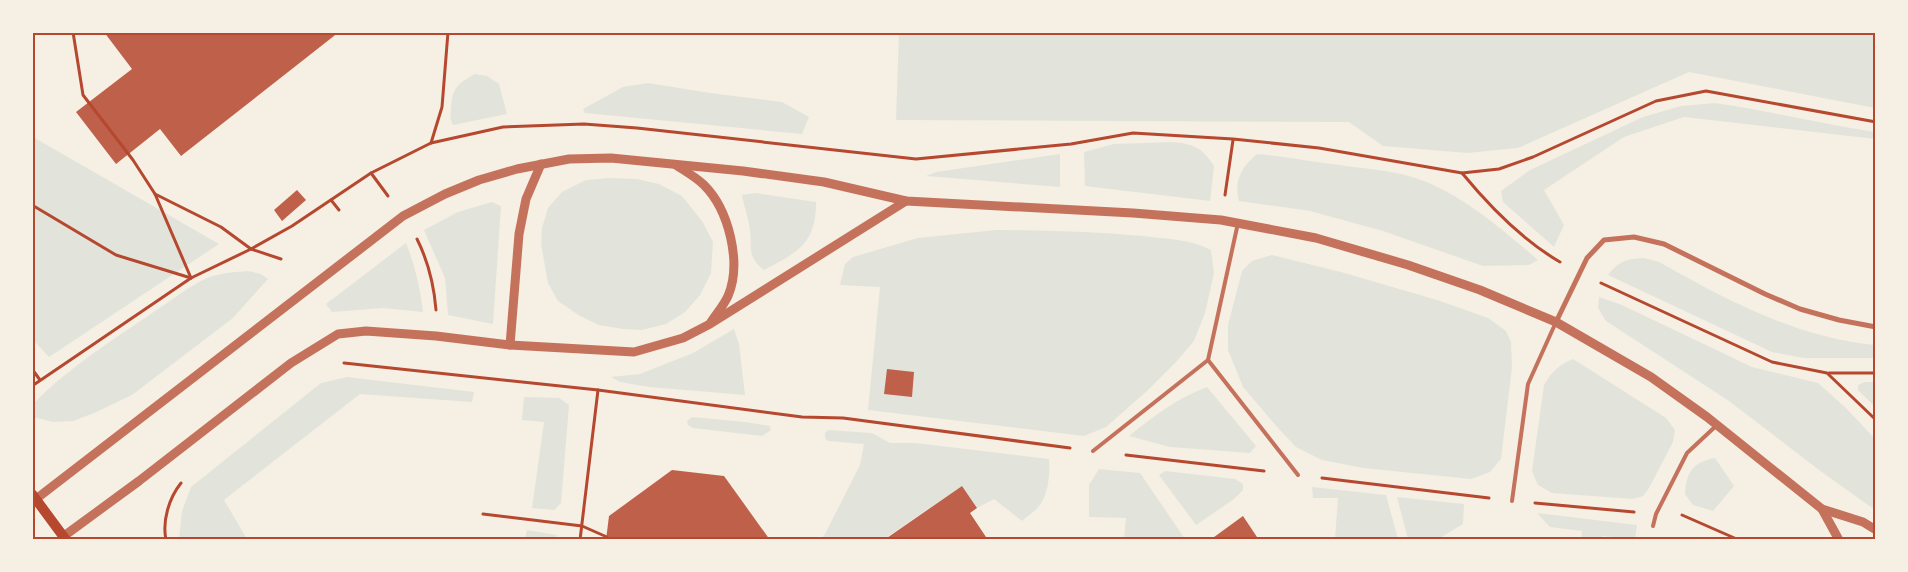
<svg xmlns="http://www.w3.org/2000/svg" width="1908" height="572" font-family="'Alegreya Sans',sans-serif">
  <rect width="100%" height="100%" fill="#f6efe4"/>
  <g fill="#e2e4dc">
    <path d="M 899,33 L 1875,33 L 1875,108 L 1689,72 L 1518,148 L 1467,153 L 1383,146 L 1349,122 L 896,120 Z"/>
    <path d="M 475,74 L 487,76 L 499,84 L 507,114 L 453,125 C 450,119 450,115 451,109 C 452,88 457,84 475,74 Z"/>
    <path d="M 648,83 L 710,93 L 782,102 L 809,117 L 802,134 L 585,113 L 583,109 L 623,87 Z"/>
    <path d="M 1715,103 C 1769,111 1822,124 1875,132 L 1875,139 L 1684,117 L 1624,137 L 1544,190 L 1564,225 L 1554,247 L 1503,202 L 1501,191 L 1530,170 L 1643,117 L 1681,106 Z"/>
    <path d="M 33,137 L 219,244 L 49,357 L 33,340 Z"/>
    <path d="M 1172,142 C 1194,144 1201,147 1214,166 L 1210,201 L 1085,186 L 1084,152 L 1114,144 Z"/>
    <path d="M 1060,154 L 1060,187 L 926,176 L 936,172 Z"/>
    <path d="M 1257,154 C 1285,156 1312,162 1340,165 C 1372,170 1399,170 1429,183 C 1469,200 1505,232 1538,260 L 1529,265 L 1483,266 L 1383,231 L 1310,211 L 1239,201 C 1233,182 1242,166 1257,154 Z"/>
    <path d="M 609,178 L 637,179 L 659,184 L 682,196 L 702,221 L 713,242 L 711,273 L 700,295 L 685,312 L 666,324 L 642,330 L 623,329 L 599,325 L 580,316 L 558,301 L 548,283 L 541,244 L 542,228 L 548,208 L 562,192 L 586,180 Z"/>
    <path d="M 755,193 L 816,202 C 816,244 798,252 764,270 C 747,257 752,249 750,231 C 749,219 744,207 742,195 Z"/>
    <path d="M 492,202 L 501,206 L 493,324 L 448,315 L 445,278 L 424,230 L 458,212 Z"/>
    <path d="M 996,230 C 1045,230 1094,232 1143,236 C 1166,239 1190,239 1211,250 L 1214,273 L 1205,313 L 1194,341 L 1176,362 L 1147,391 L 1106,427 L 1084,436 L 868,410 L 880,287 L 840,285 L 845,264 L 853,257 L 918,238 Z"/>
    <path d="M 406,243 C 415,266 420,287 423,312 L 383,308 L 332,312 L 326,304 Z"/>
    <path d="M 1272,255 L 1341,272 L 1437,300 L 1488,318 L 1506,331 L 1511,342 L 1512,367 L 1501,459 L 1490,472 L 1471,479 L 1363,468 L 1322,460 L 1296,447 L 1277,427 L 1243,387 L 1228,350 L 1228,325 L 1242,271 L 1252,261 Z"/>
    <path d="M 1644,258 L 1659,262 C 1727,300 1797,338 1875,345 L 1875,358 L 1804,358 L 1772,352 L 1608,275 C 1619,261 1626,259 1644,258 Z"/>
    <path d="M 248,271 L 261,274 L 268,279 L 233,318 L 132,395 L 94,413 L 73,421 L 53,422 L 33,417 L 33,404 C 69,367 113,340 155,311 C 171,301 189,286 207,278 C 220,273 235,272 248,271 Z"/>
    <path d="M 1599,297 L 1622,305 L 1752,367 L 1818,383 L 1846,408 L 1875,439 L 1875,510 L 1819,470 L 1729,401 L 1606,321 L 1598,308 Z"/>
    <path d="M 734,329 L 739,344 L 745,395 L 649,387 L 620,382 L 611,377 L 640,374 L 693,353 Z"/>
    <path d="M 1573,359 L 1666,418 L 1675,430 L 1673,442 L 1649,488 L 1643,496 L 1633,499 L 1552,493 L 1538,485 L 1532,471 L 1544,385 C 1552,371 1559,365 1573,359 Z"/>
    <path d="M 347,377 L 474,392 L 472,402 L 360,394 L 224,500 L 247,539 L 179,539 L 182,511 L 191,487 L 321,383 Z"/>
    <path d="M 1865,382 L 1875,382 L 1875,407 L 1858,390 L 1858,385 Z"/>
    <path d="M 1207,387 L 1256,446 L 1250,453 L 1170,447 L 1129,436 C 1154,416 1177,398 1207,387 Z"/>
    <path d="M 524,397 L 559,398 L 569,405 L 561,503 L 554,510 L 532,508 L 544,422 L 522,420 Z"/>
    <path d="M 692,417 L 745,422 L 770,426 L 771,430 L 762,436 L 693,428 L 688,425 L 687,421 Z"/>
    <path d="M 828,430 L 872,433 L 890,443 L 916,443 L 1049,459 C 1050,473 1049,492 1040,505 C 1036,511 1027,516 1022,521 L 994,499 L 977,508 L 962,486 L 884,539 L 821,539 L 825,534 L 860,465 L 864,444 L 828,441 L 825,438 L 825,433 Z"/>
    <path d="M 1715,458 L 1734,486 L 1713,511 L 1693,505 L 1685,494 C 1686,472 1693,462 1715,458 Z"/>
    <path d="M 1099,469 L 1140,473 L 1185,539 L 1124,539 L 1126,518 L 1089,517 L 1089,485 Z"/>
    <path d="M 1165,471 L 1235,479 L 1243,484 L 1243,490 L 1234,499 L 1196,525 L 1159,475 Z"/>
    <path d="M 1312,487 L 1386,495 L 1398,539 L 1335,539 L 1338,498 L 1313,498 Z"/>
    <path d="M 1397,497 L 1464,504 L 1463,524 L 1438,539 L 1408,539 Z"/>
    <path d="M 1537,513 L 1637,525 L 1635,539 L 1602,536 L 1601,539 L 1581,539 L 1582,531 L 1550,527 Z"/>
    <path d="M 527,530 L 557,535 L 556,539 L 525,539 Z"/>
  </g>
  <g fill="#bf614a">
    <path d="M 104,32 L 339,32 L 181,156 L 160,129 L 116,164 L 76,112 L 132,69 Z"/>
    <path d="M 297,190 L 306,200 L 282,221 L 274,210 Z"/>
    <path d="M 887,369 L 914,372 L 912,397 L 884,394 Z"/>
    <path d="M 672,470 L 724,476 L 770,540 L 606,540 L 609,516 Z"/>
    <path d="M 962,486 L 977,508 L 970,513 L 988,540 L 884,540 Z"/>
    <path d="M 1243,516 L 1259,540 L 1210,540 Z"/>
  </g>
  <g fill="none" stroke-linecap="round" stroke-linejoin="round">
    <g stroke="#b5482f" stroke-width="3">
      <path d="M 73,32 L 83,95 L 133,160 L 155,194 L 191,278"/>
      <path d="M 431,143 L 442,107 L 448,32"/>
      <path d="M 371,173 L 388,196"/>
      <path d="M 1462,173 C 1490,207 1522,240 1560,262"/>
      <path d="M 155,194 L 221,227 L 251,249 L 281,259"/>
      <path d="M 1225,195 L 1233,140"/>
      <path d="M 331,200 L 339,210"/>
      <path d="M 32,205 L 116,255 L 191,278"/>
      <path d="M 417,239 C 428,261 434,285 436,310"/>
      <path d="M 1601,283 L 1772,362 L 1827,373 L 1876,420"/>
      <path d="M 344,363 L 598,390 L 802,417 L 843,418 L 1070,448"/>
      <path d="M 32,369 L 40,380"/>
      <path d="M 1829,373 L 1876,373"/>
      <path d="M 32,386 L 191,278 L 251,249 L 292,226 L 371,173 L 431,143 L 503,127 L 584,124 L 637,128 L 916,159 L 1071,144 L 1133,133 L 1233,139 L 1319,148 L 1462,173 L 1499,169 L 1533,157 L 1656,101 L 1706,91 L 1876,122"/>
      <path d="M 1126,455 L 1264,471"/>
      <path d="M 1322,478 L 1489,498"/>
      <path d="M 1535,503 L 1634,512"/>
      <path d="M 483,514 L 582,526 L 607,537"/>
      <path d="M 1682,515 L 1739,540"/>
      <path d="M 166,540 C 162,521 169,498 181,483"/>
      <path d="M 580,540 L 598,390"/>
    </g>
    <g stroke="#c5725c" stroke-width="4">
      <path d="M 1208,360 L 1298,475"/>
      <path d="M 1093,451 L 1208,360 L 1238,223"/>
      <path d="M 1512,501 L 1528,384 L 1556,322"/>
      <path d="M 1653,526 L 1656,514 L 1687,453 L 1717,425"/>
    </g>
    <path stroke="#c5725c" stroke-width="5" d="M 1556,322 L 1587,258 L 1604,240 L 1634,237 L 1664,244 L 1765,294 L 1800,309 L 1839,320 L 1876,327"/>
    <g stroke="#c5725c" stroke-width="9">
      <path d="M 676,165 C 685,171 696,177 704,185 C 729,210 742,263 728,296 C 724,305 717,313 711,322"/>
      <path d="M 510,345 L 519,234 L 526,199 L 541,164"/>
      <path d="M 36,499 L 403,216 L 445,194 L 479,180 L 517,169 L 569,159 L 611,158 L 743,171 L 824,182 L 906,201 L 1133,213 L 1221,220 L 1316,238 L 1408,265 L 1480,290 L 1556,322 L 1651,377 L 1707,417 L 1822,509 L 1863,522 L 1876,530"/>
      <path d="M 1822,509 L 1839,540"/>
      <path d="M 64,536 L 139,481 L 291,363 L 338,334 L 366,331 L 436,336 L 510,345 L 634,352 L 683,338 L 710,324 L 906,201"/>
    </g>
    <path stroke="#b5482f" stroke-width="10" d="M 32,494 L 66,540"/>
  </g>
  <rect width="1908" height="572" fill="none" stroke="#f6efe4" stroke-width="68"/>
  <rect x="34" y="34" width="1840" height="504" fill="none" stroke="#b5482f" stroke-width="2"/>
</svg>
